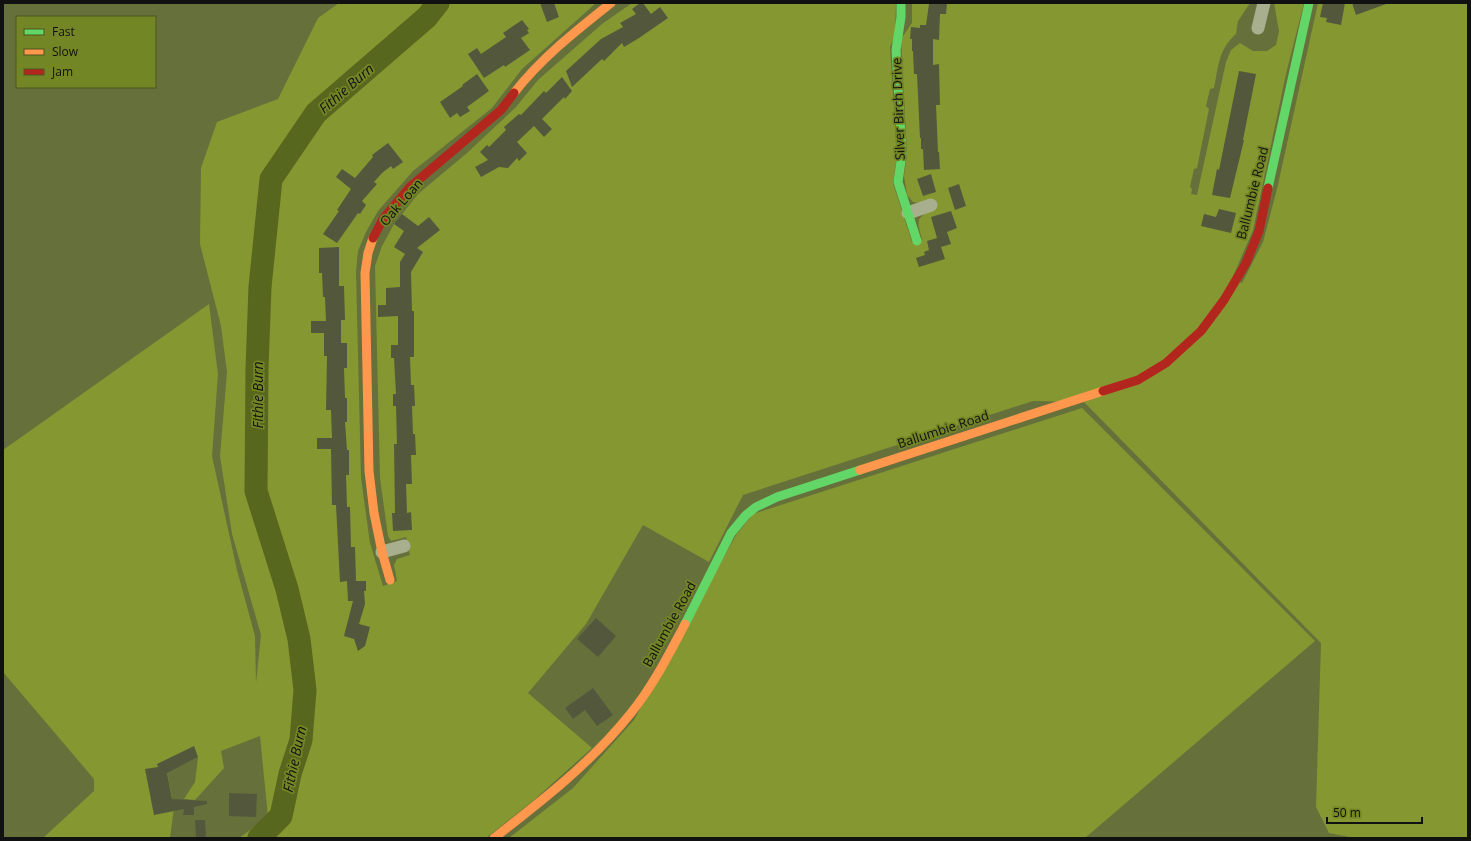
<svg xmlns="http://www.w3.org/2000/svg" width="1471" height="841" font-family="'Open Sans',sans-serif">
  <rect width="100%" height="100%" fill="#66703b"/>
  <g fill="#859731">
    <path d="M 339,3 L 596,3 L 522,69 L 492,108 L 413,171 L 378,211 L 366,232 L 358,251 L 356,272 L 361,478 L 370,543 L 383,586 L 397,581 L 394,565 L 397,559 L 410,555 L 406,537 L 391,541 L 388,536 L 380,478 L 375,266 L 382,246 L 394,224 L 418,194 L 467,153 L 516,107 L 538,80 L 602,24 L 632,3 L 896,3 L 895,36 L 890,47 L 897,155 L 893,183 L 912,242 L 922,239 C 917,222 915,217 933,210 L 929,200 L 920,203 L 913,202 L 907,195 L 904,176 L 907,154 L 901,39 L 912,23 L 912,3 L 1250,3 L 1238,21 L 1236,34 C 1218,50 1219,65 1214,88 L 1210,89 L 1206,106 L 1209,109 L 1197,168 L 1194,169 L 1190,187 L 1192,189 L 1191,194 L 1197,195 L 1226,62 L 1231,50 L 1240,43 L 1253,51 L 1267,51 L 1276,45 L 1279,31 L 1274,3 L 1304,3 L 1286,74 L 1253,230 L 1232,279 L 1242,283 L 1263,242 L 1277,189 L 1318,3 L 1468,3 L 1468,838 L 1355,838 L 1329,833 L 1316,807 L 1321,643 L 1084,402 L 1033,401 L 743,495 L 709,562 L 643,525 L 586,624 L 528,693 L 592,748 L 534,800 L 486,838 L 239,838 L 268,817 L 260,736 L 221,751 L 224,768 L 195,800 L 184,799 L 195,782 L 198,757 L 167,772 L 174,808 L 170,838 L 43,838 L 94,791 L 94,779 L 3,672 L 3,450 L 209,304 L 218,374 L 212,456 L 237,570 L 255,636 L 256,683 L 261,635 L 232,534 L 220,456 L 227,372 L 221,326 L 200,244 L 201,168 L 217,122 L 278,99 L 318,18 Z"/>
    <path d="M 1082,408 L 1315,641 L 1085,838 L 509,838 L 573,788 L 634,720 L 736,535 L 753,514 Z"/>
  </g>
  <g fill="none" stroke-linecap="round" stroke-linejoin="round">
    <path stroke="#57671d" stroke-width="23" d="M 259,838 L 281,816 L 290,774 L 301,740 L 305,690 L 299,639 L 287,589 L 256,491 L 257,368 L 260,287 L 271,179 L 316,113 L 427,17 L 438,3"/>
  </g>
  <g fill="#53583d">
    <path d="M 540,3 L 554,3 L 559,17 L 547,22 Z"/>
    <path d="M 640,3 L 643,3 L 651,14 L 660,7 L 668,18 L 639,38 L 624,47 L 622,43 L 604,61 L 602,59 L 572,87 L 566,71 L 601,39 L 623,27 L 620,23 L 636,14 L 632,9 Z"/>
    <path d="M 932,3 L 947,3 L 946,14 L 940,14 L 939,40 L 933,39 L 933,65 L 939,64 L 940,105 L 936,105 L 938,152 L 939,152 L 940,169 L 924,170 L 923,149 L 921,149 L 921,138 L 920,138 L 917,74 L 914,74 L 913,51 L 912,51 L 912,39 L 910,39 L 911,27 L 920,28 L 920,25 L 926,25 L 929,4 L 932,4 Z"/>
    <path d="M 1323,3 L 1345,3 L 1341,25 L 1326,22 L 1327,18 L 1320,17 Z"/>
    <path d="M 1352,3 L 1386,3 L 1386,4 L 1356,15 Z"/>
    <path d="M 522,20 L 529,29 L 527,30 L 529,33 L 521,38 L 530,50 L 505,67 L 504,65 L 484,78 L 468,54 L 477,48 L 481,54 L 506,37 L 503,33 Z"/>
    <path d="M 1239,71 L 1256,74 L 1243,140 L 1244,140 L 1230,198 L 1212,195 L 1217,169 L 1219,170 Z"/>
    <path d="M 477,74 L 489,91 L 467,107 L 470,111 L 460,117 L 457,113 L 450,118 L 440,102 L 463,86 L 462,85 Z"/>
    <path d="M 562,77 L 572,91 L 565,99 L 564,97 L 542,119 L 552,129 L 544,137 L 534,126 L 517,142 L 527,153 L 519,161 L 517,158 L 508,168 L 499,167 L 481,177 L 475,167 L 488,160 L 480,152 L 487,145 L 489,147 L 506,130 L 504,127 L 519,114 L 521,115 L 544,91 L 546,93 Z"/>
    <path d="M 388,143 L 403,162 L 393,169 L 391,166 L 382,173 L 374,182 L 377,184 L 362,201 L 366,205 L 360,214 L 358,213 L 337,243 L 323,234 L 339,211 L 337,210 L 351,189 L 336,177 L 342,169 L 355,178 L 373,157 L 372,155 Z"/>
    <path d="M 931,174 L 936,192 L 923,196 L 917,179 Z"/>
    <path d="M 959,184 L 966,206 L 955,210 L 948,188 Z"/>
    <path d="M 1219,209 L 1236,213 L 1231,233 L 1201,226 L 1204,214 L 1216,217 Z"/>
    <path d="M 951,211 L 957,228 L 947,232 L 951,244 L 941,247 L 945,259 L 919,267 L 916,258 L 925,255 L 924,252 L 929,250 L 927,241 L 937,238 L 931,217 Z"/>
    <path d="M 402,214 L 418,226 L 429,217 L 440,230 L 417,248 L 423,252 L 411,272 L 412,311 L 414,311 L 414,357 L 410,357 L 411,385 L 414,385 L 415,406 L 412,406 L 413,434 L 415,434 L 416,455 L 411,455 L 412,484 L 406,484 L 407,513 L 411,512 L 412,530 L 393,531 L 392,513 L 395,513 L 394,444 L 397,444 L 396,406 L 393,406 L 393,394 L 396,394 L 394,358 L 391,358 L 391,345 L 398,345 L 398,316 L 378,317 L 378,305 L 386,305 L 386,288 L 400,287 L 400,262 L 405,254 L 394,247 L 404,231 L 394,224 Z"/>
    <path d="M 339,247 L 339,286 L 344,286 L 345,320 L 341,320 L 341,343 L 347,343 L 347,368 L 344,368 L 345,398 L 347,398 L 347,422 L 345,422 L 347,450 L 349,450 L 349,475 L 346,475 L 347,507 L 350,507 L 351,547 L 355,547 L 356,581 L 366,581 L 366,591 L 364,591 L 365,604 L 359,624 L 370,627 L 365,646 L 358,651 L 354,639 L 344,636 L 353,601 L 348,601 L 347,581 L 340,582 L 336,505 L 332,505 L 331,449 L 317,449 L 317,438 L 332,438 L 331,410 L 326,410 L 327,356 L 324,356 L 324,333 L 311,333 L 311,321 L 326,321 L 325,297 L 323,297 L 322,273 L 319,273 L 319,248 Z"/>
    <path d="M 596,618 L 616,636 L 598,657 L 577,639 Z"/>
    <path d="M 593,688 L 613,715 L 597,726 L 585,710 L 573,719 L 565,708 Z"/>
    <path d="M 194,746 L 198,757 L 167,773 L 172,799 L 207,801 L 207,804 L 194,807 L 194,815 L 183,815 L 184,809 L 154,815 L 145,769 L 158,767 L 157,764 Z"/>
    <path d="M 229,793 L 257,794 L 256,817 L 229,816 Z"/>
    <path d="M 195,820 L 205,820 L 206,838 L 196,838 Z"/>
  </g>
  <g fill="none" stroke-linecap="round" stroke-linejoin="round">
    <g stroke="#a8af8e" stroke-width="13">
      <path d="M 1258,28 L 1264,3"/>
      <path d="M 908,213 L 931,205"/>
      <path d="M 382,552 L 404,546"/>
    </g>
    <g stroke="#63d668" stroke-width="9">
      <path d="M 901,3 L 901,17 L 896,50 L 902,154 L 898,182 L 917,241"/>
      <path d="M 1268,188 L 1309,3"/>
      <path d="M 685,624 L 731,533 L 746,515 L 756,507 L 777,497 L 860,470"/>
    </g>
    <g stroke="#ff974d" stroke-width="9">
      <path d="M 514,93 C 541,58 577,30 611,3"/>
      <path d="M 373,238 L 368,253 L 365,273 L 369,471 L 374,513 L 382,552 L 390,580"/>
      <path d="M 860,470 L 1103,391"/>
      <path d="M 494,838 C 543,800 593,761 631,713 C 653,686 669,654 685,624"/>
    </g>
    <g stroke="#b3261e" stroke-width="9">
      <path d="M 373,238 L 383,219 L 410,187 L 501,110 L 514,93"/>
      <path d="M 1103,391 L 1138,380 L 1166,363 L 1201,331 L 1224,300 L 1246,263 L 1259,231 L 1268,188"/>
    </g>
  </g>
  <g text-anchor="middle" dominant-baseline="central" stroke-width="3.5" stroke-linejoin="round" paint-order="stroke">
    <g font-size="13" fill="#111" stroke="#738625">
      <text transform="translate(898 109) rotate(-92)">Silver Birch Drive</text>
      <text transform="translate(1252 193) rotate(-76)">Ballumbie Road</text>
      <text transform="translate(401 202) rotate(-49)">Oak Loan</text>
      <text transform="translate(943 429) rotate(-18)">Ballumbie Road</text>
      <text transform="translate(669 624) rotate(-61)">Ballumbie Road</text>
    </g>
    <g font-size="14" font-style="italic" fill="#111" stroke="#738625">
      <text transform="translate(346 88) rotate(-41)">Fithie Burn</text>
      <text transform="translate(257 395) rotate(-90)">Fithie Burn</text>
      <text transform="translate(294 759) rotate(-78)">Fithie Burn</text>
    </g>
  </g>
  <rect width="1471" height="841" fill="none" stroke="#111111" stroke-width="8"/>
  <rect x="16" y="16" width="140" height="72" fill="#738625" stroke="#4c571d"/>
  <rect x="24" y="29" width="20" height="6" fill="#63d668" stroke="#4c571d"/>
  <text x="52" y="36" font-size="12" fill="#111111">Fast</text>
  <rect x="24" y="49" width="20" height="6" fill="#ff974d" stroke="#4c571d"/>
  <text x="52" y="56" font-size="12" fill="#111111">Slow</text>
  <rect x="24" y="69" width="20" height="6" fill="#b3261e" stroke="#4c571d"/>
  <text x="52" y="76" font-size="12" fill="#111111">Jam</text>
  <path d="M1327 817v6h95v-6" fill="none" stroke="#111111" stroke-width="2"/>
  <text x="1333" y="817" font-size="12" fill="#111111" stroke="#738625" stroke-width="3" paint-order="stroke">50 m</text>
</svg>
